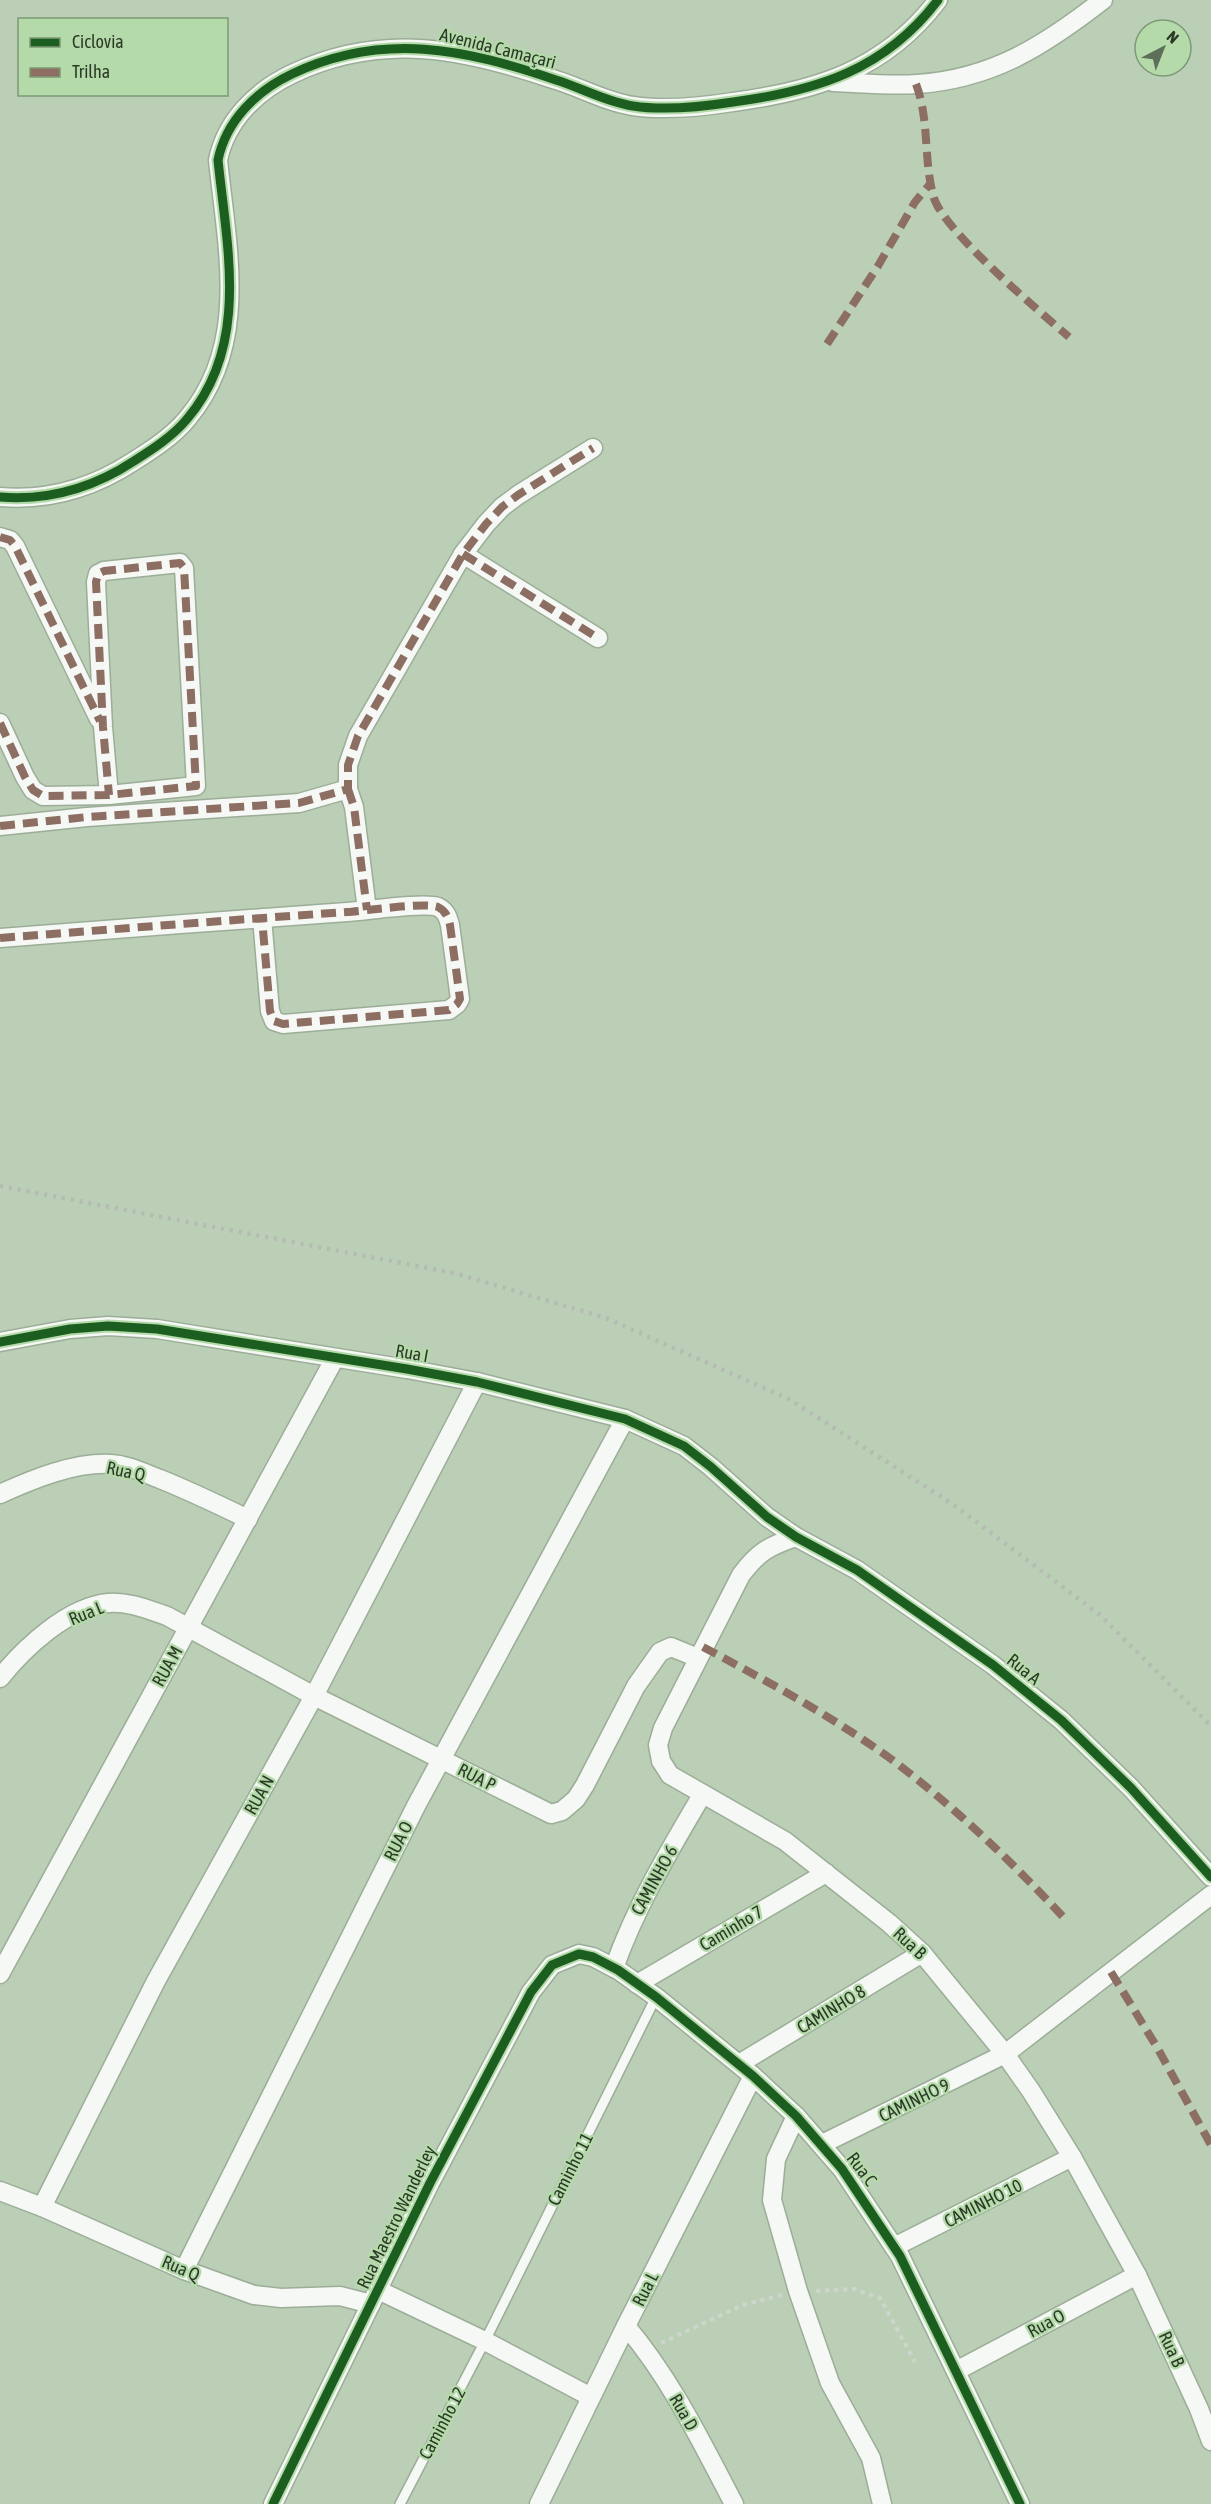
<svg xmlns="http://www.w3.org/2000/svg" width="1211" height="2504" font-family="'Asap Condensed',sans-serif">
  <rect width="100%" height="100%" fill="#bacfb5"/>
  <g fill="none" stroke-linecap="round" stroke-linejoin="round">
    <g stroke="#9cad98" stroke-width="12">
      <path id="service" d="M 400,2504 L 485,2341 L 656,1997"/>
    </g>
    <g stroke="#9cad98" stroke-width="21">
      <g id="minor">
        <path d="M 833,82 C 861,83 889,86 917,84 C 993,79 1045,45 1103,0"/>
        <path d="M 0,497 C 49,501 93,488 134,461 C 153,449 173,436 187,419 C 250,345 227,248 218,160 C 226,121 256,91 292,74 C 383,31 465,49 556,80 C 582,88 606,102 633,106 C 666,111 701,107 733,102 C 816,91 885,70 938,0"/>
        <path d="M 0,537 L 10,540 L 15,546 L 99,719"/>
        <path d="M 463,554 L 598,638"/>
        <path d="M 0,723 L 25,777 L 33,790 L 43,796 L 109,795 L 196,786 L 184,568 L 180,563 L 104,571 L 98,574 L 96,582 L 103,727 L 109,795"/>
        <path d="M 348,789 L 354,807 L 367,910"/>
        <path d="M 0,826 L 87,817 L 299,803 L 348,789 L 348,765 L 358,736 L 463,554 L 486,524 L 502,507 L 518,495 L 593,448"/>
        <path d="M 0,938 C 116,929 231,920 347,912 C 365,911 424,902 438,907 C 446,911 448,917 450,925 L 460,999 L 457,1004 L 449,1010 L 283,1024 L 274,1021 L 270,1011 L 262,918"/>
        <path d="M 0,1342 L 70,1329 L 108,1326 L 157,1329 L 407,1369 L 477,1382 L 625,1419 L 684,1446 L 711,1467 L 767,1517 L 796,1537 L 857,1570 L 993,1665 L 1061,1720 L 1131,1788 L 1211,1877"/>
        <path d="M 0,1494 C 33,1479 74,1462 111,1464 C 128,1465 144,1473 160,1479 C 190,1491 219,1505 248,1519"/>
        <path d="M 796,1537 C 769,1546 758,1552 741,1575 L 663,1728 L 658,1745 L 661,1761 L 670,1775 L 785,1841 L 889,1923 L 922,1953 L 1005,2054 L 1031,2091 L 1072,2157 L 1137,2275 L 1199,2409 L 1211,2441"/>
        <path d="M 0,1678 C 25,1647 68,1607 108,1603 C 128,1601 149,1610 167,1616 L 314,1696 L 551,1814 L 562,1811 L 576,1799 L 585,1785 L 636,1686 L 660,1652 L 671,1647 L 698,1658"/>
        <path d="M 614,1968 C 636,1906 669,1851 702,1795"/>
        <path d="M 0,1974 L 335,1358"/>
        <path d="M 637,1984 L 826,1873"/>
        <path d="M 739,2064 L 922,1953"/>
        <path d="M 796,2116 L 776,2159 L 772,2200 L 798,2291 L 830,2383 L 871,2458 L 882,2504"/>
        <path d="M 822,2144 L 1005,2054 L 1211,1895"/>
        <path d="M 0,2191 L 42,2207 L 184,2270 L 254,2295 L 281,2298 L 340,2296 L 371,2304"/>
        <path d="M 42,2207 L 156,1981 L 314,1696 L 477,1382"/>
        <path d="M 894,2247 L 1072,2157"/>
        <path d="M 184,2270 L 416,1806 L 625,1419"/>
        <path d="M 378,2290 L 485,2341 L 591,2397"/>
        <path d="M 626,2326 C 671,2379 702,2443 734,2504"/>
        <path d="M 956,2371 L 1137,2275"/>
        <path d="M 273,2504 L 430,2183 L 531,1992 L 552,1965 L 579,1954 L 593,1957 L 618,1970 L 656,1997 L 753,2076 L 796,2116 L 842,2169 L 900,2256 L 1020,2504"/>
        <path d="M 539,2504 L 626,2326 L 753,2076"/>
      </g>
    </g>
    <g stroke="#ced5cc" stroke-width="4" stroke-dasharray="4.5 4.5" stroke-linecap="butt">
      <path d="M 816,2291 L 854,2289 L 880,2298 L 915,2362"/>
      <path d="M 661,2343 L 743,2305 L 782,2295"/>
    </g>
    <use href="#service" stroke="#f5f8f4" stroke-width="9"/>
    <use href="#minor" stroke="#f5f8f4" stroke-width="18"/>
    <path stroke="#b5bab3" stroke-width="4.5" stroke-dasharray="3 6" stroke-linecap="butt" d="M 0,1186 L 454,1273 L 606,1318 L 789,1399 L 954,1505 L 1100,1615 L 1211,1726"/>
    <g stroke="#8d6e63" stroke-width="8" stroke-dasharray="15 8" stroke-linecap="butt">
      <path d="M 916,84 C 930,121 923,161 934,198 C 944,231 1039,311 1069,337"/>
      <path d="M 827,344 L 878,266 L 915,202 L 930,184"/>
      <path d="M 0,537 L 10,540 L 15,546 L 100,721"/>
      <path d="M 463,554 L 598,638"/>
      <path d="M 0,723 L 25,777 L 33,790 L 43,796 L 109,795 L 196,786 L 184,568 L 180,563 L 104,571 L 98,574 L 96,582 L 103,727 L 109,795"/>
      <path d="M 348,789 L 354,807 L 367,910"/>
      <path d="M 0,826 L 87,817 L 299,803 L 348,789 L 348,765 L 358,736 L 463,554 L 486,524 L 502,507 L 518,495 L 593,448"/>
      <path d="M 0,938 C 116,929 231,920 347,912 C 365,911 424,902 438,907 C 446,911 448,917 450,925 L 460,999 L 457,1004 L 449,1010 L 283,1024 L 274,1021 L 270,1011 L 262,918"/>
      <path d="M 703,1647 C 769,1682 835,1718 895,1762 C 957,1809 1013,1863 1066,1920"/>
      <path d="M 1111,1972 L 1158,2049 L 1211,2145"/>
    </g>
    <g stroke="#b4daaa" stroke-width="13">
      <g id="cycleway">
        <path d="M 0,497 C 49,501 93,488 134,461 C 153,449 173,436 187,419 C 250,345 227,248 218,160 C 226,121 256,91 292,74 C 383,31 465,49 556,80 C 582,88 606,102 633,106 C 666,111 701,107 733,102 C 816,91 885,70 938,0"/>
        <path d="M 0,1342 L 70,1329 L 108,1326 L 157,1329 L 407,1369 L 477,1382 L 625,1419 L 684,1446 L 711,1467 L 767,1517 L 796,1537 L 857,1570 L 993,1665 L 1061,1720 L 1131,1788 L 1211,1877"/>
        <path d="M 273,2504 L 430,2183 L 531,1992 L 552,1965 L 579,1954 L 593,1957 L 618,1970 L 656,1997 L 753,2076 L 796,2116 L 842,2169 L 900,2256 L 1020,2504"/>
      </g>
    </g>
    <use href="#cycleway" stroke="#1b5e20" stroke-width="9"/>
  </g>
  <g text-anchor="middle" dominant-baseline="central" stroke-width="4.5" stroke-linejoin="round" paint-order="stroke">
    <g font-size="18" fill="#2b3a27" stroke="#b4daaa">
      <text transform="translate(498 48) rotate(14)">Avenida Camaçari</text>
      <text transform="translate(412 1353) rotate(10)">Rua I</text>
      <text transform="translate(126 1471) rotate(12)">Rua Q</text>
      <text transform="translate(86 1613) rotate(-22)">Rua L</text>
      <text transform="translate(167 1666) rotate(-61)">RUA M</text>
      <text transform="translate(1024 1669) rotate(39)">Rua A</text>
      <text transform="translate(477 1777) rotate(27)">RUA P</text>
      <text transform="translate(259 1795) rotate(-61)">RUA N</text>
      <text transform="translate(398 1841) rotate(-63)">RUA O</text>
      <text transform="translate(654 1880) rotate(-61)">CAMINHO 6</text>
      <text transform="translate(731 1928) rotate(-31)">Caminho 7</text>
      <text transform="translate(910 1943) rotate(43)">Rua B</text>
      <text transform="translate(831 2009) rotate(-31)">CAMINHO 8</text>
      <text transform="translate(914 2100) rotate(-26)">CAMINHO 9</text>
      <text transform="translate(570 2169) rotate(-63)">Caminho 11</text>
      <text transform="translate(862 2169) rotate(53)">Rua C</text>
      <text transform="translate(983 2203) rotate(-27)">CAMINHO 10</text>
      <text transform="translate(396 2217) rotate(-64)">Rua Maestro Wanderley</text>
      <text transform="translate(181 2268) rotate(23)">Rua Q</text>
      <text transform="translate(645 2289) rotate(-63)">Rua L</text>
      <text transform="translate(1046 2323) rotate(-28)">Rua O</text>
      <text transform="translate(1172 2349) rotate(65)">Rua B</text>
      <text transform="translate(684 2412) rotate(60)">Rua D</text>
      <text transform="translate(442 2423) rotate(-62)">Caminho 12</text>
    </g>
  </g>
  <rect x="18" y="18" width="210" height="78" fill="#b4daaa" stroke="#7d9a76" stroke-width="1.5"/>
  <rect x="30" y="38" width="30" height="9" fill="#1b5e20" stroke="#7d9a76" stroke-width="1.5"/>
  <text x="72" y="48" font-size="18" fill="#2b3a27">Ciclovia</text>
  <rect x="30" y="68" width="30" height="9" fill="#8d6e63" stroke="#7d9a76" stroke-width="1.5"/>
  <text x="72" y="78" font-size="18" fill="#2b3a27">Trilha</text>
  <g transform="translate(1163 48) rotate(42)"><circle r="28" fill="#b4daaa" stroke="#7d9a76" stroke-width="1.5"/>
  <path d="M0-4.5L10 22L0 15L-10 22Z" fill="#5d6e59"/>
  <text y="-9" font-size="16" font-weight="bold" text-anchor="middle" fill="#2b3a27">N</text>
  </g>
</svg>
